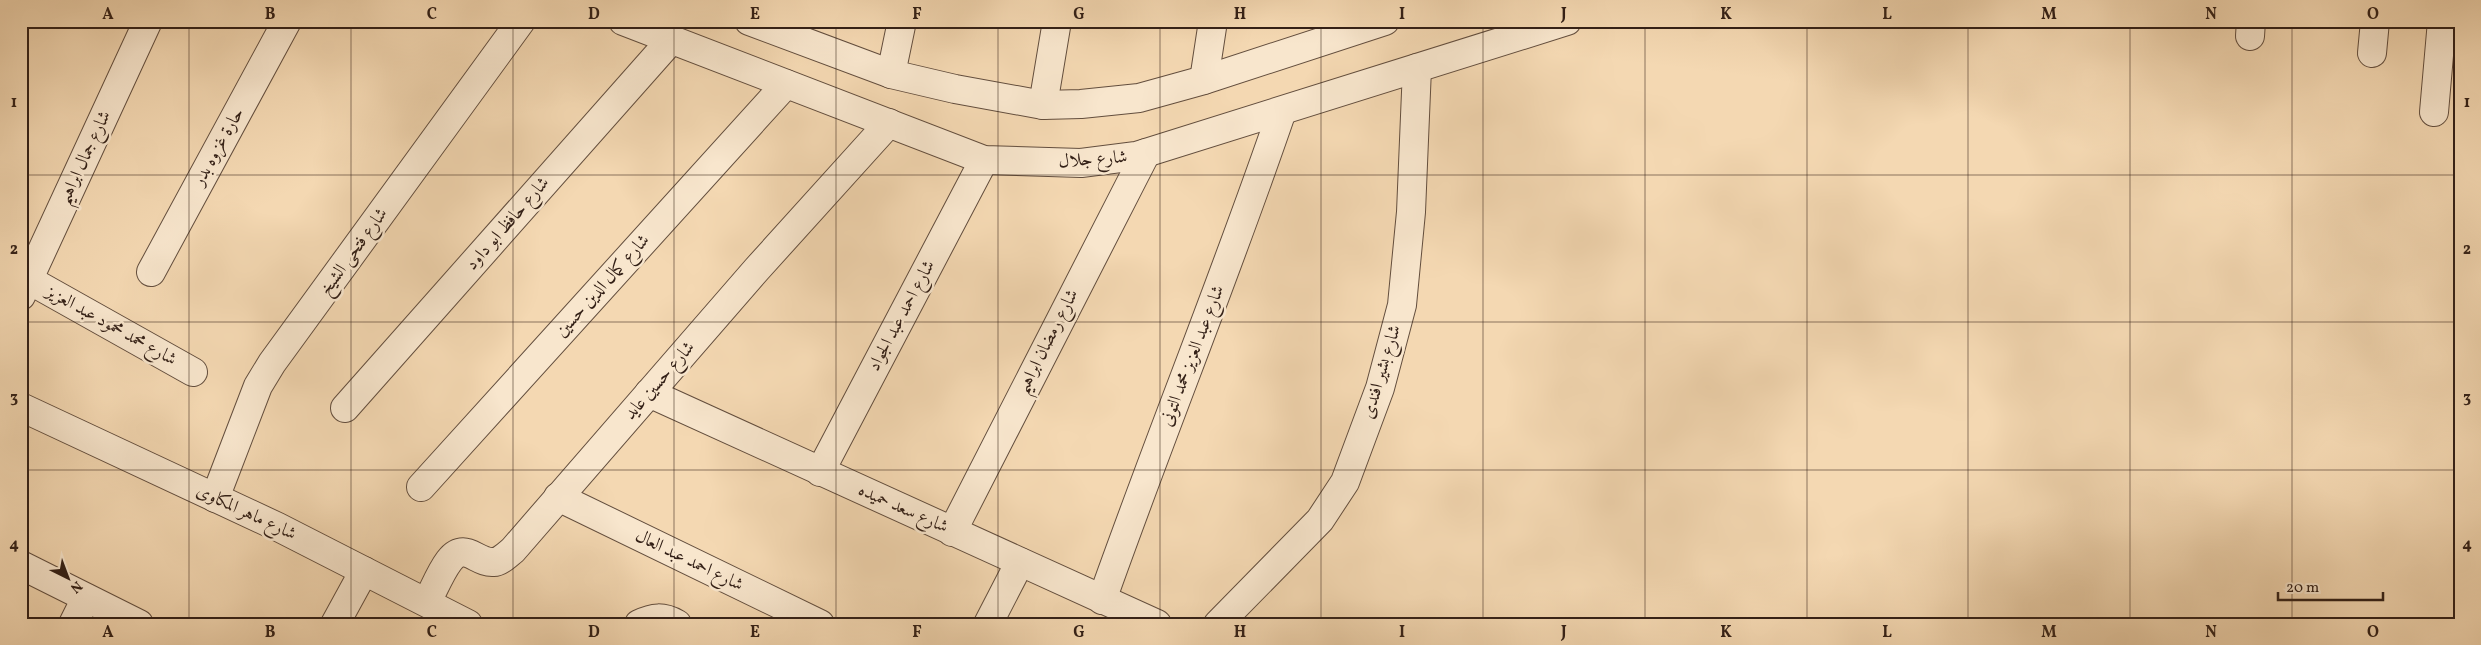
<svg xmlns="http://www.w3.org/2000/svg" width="2481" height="645" font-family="Vollkorn,Amiri,serif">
  <rect width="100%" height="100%" fill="#f4d8b2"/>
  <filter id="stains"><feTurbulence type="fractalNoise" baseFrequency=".004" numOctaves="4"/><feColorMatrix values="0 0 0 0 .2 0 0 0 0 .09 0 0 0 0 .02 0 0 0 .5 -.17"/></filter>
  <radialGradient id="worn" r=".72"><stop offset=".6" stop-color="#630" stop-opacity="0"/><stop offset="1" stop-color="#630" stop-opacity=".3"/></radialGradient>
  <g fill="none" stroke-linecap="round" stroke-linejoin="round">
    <g stroke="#634e3e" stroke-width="30">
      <g id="street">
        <path d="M 623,21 L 984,160 L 1081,163 L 1136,156 L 1567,21"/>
        <path d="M 749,21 L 891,74 L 955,89 L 1043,105 L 1081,104 L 1139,98 L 1204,80 L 1385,21"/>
        <path d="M 2250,36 L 2251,21"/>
        <path d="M 2372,53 L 2375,21"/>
        <path d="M 891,74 L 902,21"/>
        <path d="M 1204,80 L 1213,21"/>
        <path d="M 1043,105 L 1057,21"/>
        <path d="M 2434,112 L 2442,21"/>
        <path d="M 151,272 L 287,21"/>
        <path d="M 29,280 L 193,372"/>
        <path d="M 21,296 L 148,21"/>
        <path d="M 649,393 L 1157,624"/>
        <path d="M 21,407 L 278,527 L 468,624"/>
        <path d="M 345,408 L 671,40"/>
        <path d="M 820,472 L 984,160"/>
        <path d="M 421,487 L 786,84"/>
        <path d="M 558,497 L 820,624"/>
        <path d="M 215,498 L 258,386 L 272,363 L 521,21"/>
        <path d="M 952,532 L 1146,153"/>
        <path d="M 21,565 L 139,624"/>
        <path d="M 1102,600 C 1160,436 1226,275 1282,111"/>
        <path d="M 427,602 C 434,589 440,573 449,561 C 465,540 477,564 494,562 C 500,562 508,554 513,550 L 757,269 L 889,123"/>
        <path d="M 73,624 L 86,598"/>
        <path d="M 335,624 L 364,571"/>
        <path d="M 639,624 C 653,617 663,616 677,624"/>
        <path d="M 988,624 L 1020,562"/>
        <path d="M 1218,624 L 1320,520 L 1345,482 L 1380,388 L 1402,305 L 1411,212 L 1417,68"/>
      </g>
    </g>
    <use href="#street" stroke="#f8e6cd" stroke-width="28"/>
  </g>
  <path fill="none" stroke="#332017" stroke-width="1" stroke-opacity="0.55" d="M 189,21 L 189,624M 351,21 L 351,624M 513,21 L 513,624M 674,21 L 674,624M 836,21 L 836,624M 998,21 L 998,624M 1160,21 L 1160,624M 1321,21 L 1321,624M 1483,21 L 1483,624M 1645,21 L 1645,624M 1807,21 L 1807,624M 1968,21 L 1968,624M 2130,21 L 2130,624M 2292,21 L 2292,624M 21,175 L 2460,175M 21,322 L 2460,322M 21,470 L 2460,470"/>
  <g text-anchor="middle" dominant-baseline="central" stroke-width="5" stroke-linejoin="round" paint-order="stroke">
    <g font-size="18" fill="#332017" stroke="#f8e6cd">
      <text transform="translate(219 147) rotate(-61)">حارة غزوه بدر</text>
      <text transform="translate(85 158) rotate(-65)">شارع جمال ابراهيم</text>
      <text transform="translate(1093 160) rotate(-4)">شارع جلال</text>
      <text transform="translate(508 224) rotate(-49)">شارع حافظ ابو داود</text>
      <text transform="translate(354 252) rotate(-54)">شارع فتحى الشيخ</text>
      <text transform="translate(603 286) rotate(-48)">شارع كمال الدين حسين</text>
      <text transform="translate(902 316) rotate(-62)">شارع احمد عبد الجواد</text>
      <text transform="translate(111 326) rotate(29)">شارع محمد محمود عبد العزيز</text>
      <text transform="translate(1048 342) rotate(-63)">شارع رمضان ابراهيم</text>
      <text transform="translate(1193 356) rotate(-69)">شارع عبد العزيز محمد التونى</text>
      <text transform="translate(1382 372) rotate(-73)">شارع بشير افندى</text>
      <text transform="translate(660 381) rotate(-49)">شارع حسين عايد</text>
      <text transform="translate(903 509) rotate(24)">شارع سعد حميده</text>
      <text transform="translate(246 513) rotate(25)">شارع ماهر المكاوى</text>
      <text transform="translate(689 561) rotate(26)">شارع احمد عبد العال</text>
    </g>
  </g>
  <rect width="2481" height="645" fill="none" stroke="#f4d8b2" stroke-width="55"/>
  <g transform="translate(68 578) rotate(138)" stroke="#f8e6cd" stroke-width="4" paint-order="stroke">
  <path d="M0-4L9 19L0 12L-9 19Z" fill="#332017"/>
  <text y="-8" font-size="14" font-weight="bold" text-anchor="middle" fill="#332017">N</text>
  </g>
  <path d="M2278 592v8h105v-8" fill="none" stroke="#332017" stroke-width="2.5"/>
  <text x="2286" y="592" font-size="15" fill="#332017" stroke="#f8e6cd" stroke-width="4" paint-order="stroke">20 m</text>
  <rect x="28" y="28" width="2426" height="590" fill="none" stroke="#332017" stroke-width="2"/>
  <g font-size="16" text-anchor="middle" font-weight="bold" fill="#332017">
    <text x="108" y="19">A</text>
    <text x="270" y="19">B</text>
    <text x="432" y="19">C</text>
    <text x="594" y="19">D</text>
    <text x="755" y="19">E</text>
    <text x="917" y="19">F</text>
    <text x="1079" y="19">G</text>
    <text x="1240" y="19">H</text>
    <text x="1402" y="19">I</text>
    <text x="1564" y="19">J</text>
    <text x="1726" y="19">K</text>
    <text x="1887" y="19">L</text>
    <text x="2049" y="19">M</text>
    <text x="2211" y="19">N</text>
    <text x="2373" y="19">O</text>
    <text x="14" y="107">1</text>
    <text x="2467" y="107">1</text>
    <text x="14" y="254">2</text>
    <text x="2467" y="254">2</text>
    <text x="14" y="402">3</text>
    <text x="2467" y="402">3</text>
    <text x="14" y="549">4</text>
    <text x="2467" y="549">4</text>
    <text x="108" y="637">A</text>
    <text x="270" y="637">B</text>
    <text x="432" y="637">C</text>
    <text x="594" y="637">D</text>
    <text x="755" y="637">E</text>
    <text x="917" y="637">F</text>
    <text x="1079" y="637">G</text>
    <text x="1240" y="637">H</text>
    <text x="1402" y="637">I</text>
    <text x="1564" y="637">J</text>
    <text x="1726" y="637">K</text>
    <text x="1887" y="637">L</text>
    <text x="2049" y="637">M</text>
    <text x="2211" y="637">N</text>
    <text x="2373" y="637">O</text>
  </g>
  <rect width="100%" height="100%" filter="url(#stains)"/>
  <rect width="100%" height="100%" fill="url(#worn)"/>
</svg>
